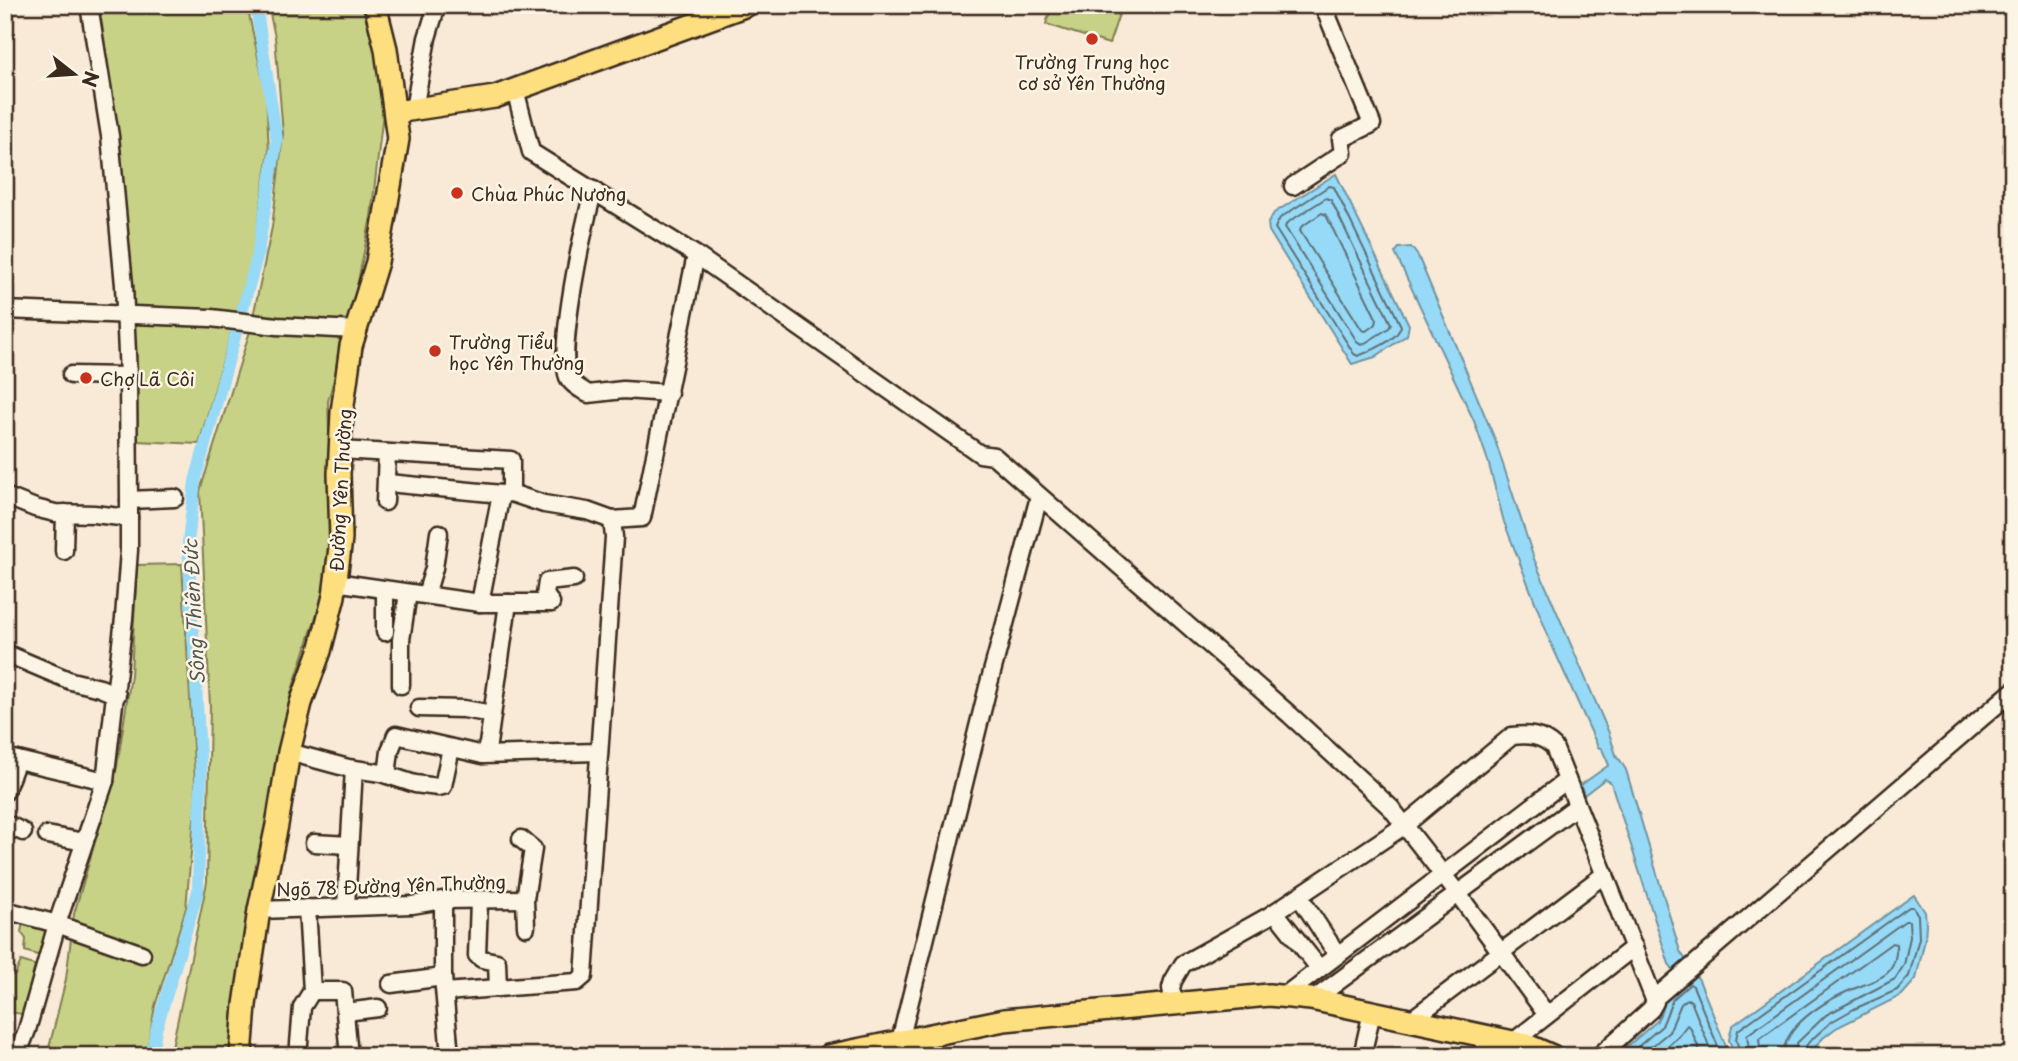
<svg xmlns="http://www.w3.org/2000/svg" width="2018" height="1061" font-family="'Playpen Sans',sans-serif">
  <rect width="100%" height="100%" fill="#f8ead6"/>
  <filter id="ink" filterUnits="userSpaceOnUse"><feTurbulence type="fractalNoise" baseFrequency=".0143" numOctaves="2"/><feDisplacementMap in="SourceGraphic" scale="14" xChannelSelector="R" yChannelSelector="G"/><feConvolveMatrix kernelMatrix="1 2 1 2 8 2 1 2 1" color-interpolation-filters="sRGB"/></filter>
  <g filter="url(#ink)">
    <g fill="#c7d286" stroke="#817e52" stroke-width="2">
      <path d="M 96,5 L 247,5 L 266,95 L 269,151 L 253,256 L 199,444 L 137,441 L 119,145 Z"/>
      <path d="M 268,5 L 364,5 L 375,39 L 384,104 L 371,217 L 351,316 L 328,401 L 332,517 L 330,574 L 291,693 L 277,803 L 234,1056 L 170,1056 L 207,882 L 210,706 L 200,491 L 250,331 L 272,227 L 283,134 L 275,37 Z"/>
      <path d="M 1052,5 L 1122,5 L 1109,44 L 1046,24 Z"/>
      <path d="M 182,564 L 196,797 L 186,908 L 155,1006 L 146,1056 L 47,1056 L 66,979 L 74,914 L 117,767 L 131,675 L 137,565 Z"/>
      <path d="M 24,918 L 53,923 L 43,957 L 25,951 L 26,939 L 21,932 Z"/>
      <path d="M 21,961 L 37,966 L 22,1014 L 9,1012 L 5,1019 L 5,973 L 15,975 Z"/>
    </g>
    <g fill="#96daf8" stroke="#7294a1" stroke-width="2">
      <path d="M 1336,174 L 1409,325 L 1407,335 L 1375,357 L 1352,364 L 1269,231 L 1268,223 L 1274,213 Z"/>
      <path d="M 1411,247 L 1418,256 L 1494,437 L 1534,559 L 1609,733 L 1617,758 L 1620,760 L 1626,770 L 1680,951 L 1699,980 L 1730,1056 L 1616,1056 L 1657,1021 L 1663,1008 L 1665,996 L 1676,973 L 1669,964 L 1611,783 L 1605,779 L 1584,795 L 1581,785 L 1609,765 L 1602,749 L 1598,747 L 1551,643 L 1504,522 L 1488,461 L 1474,421 L 1395,253 L 1399,248 Z"/>
      <path d="M 1914,895 L 1925,912 L 1926,924 L 1925,939 L 1916,979 L 1902,995 L 1836,1028 L 1823,1038 L 1807,1056 L 1735,1056 L 1729,1040 L 1732,1026 Z"/>
    </g>
    <g fill="none" stroke-linecap="round" stroke-linejoin="round">
      <g stroke="#5f7075" stroke-width="2">
        <path d="M 1329,186 L 1334,187 L 1401,326 C 1398,340 1371,351 1358,356 L 1354,354 L 1275,228 L 1280,218 Z"/>
        <path d="M 1326,198 L 1331,200 L 1391,324 L 1389,328 L 1362,345 L 1358,343 L 1285,227 L 1287,223 Z"/>
        <path d="M 1322,213 L 1326,215 L 1377,320 L 1376,324 L 1366,331 L 1362,330 L 1300,231 L 1301,227 Z"/>
        <path d="M 1627,1056 L 1662,1026 L 1673,999 L 1690,984 L 1693,986 L 1722,1056"/>
        <path d="M 1640,1056 L 1669,1032 L 1681,1004 L 1687,999 L 1691,1001 L 1713,1056"/>
        <path d="M 1656,1056 L 1677,1038 L 1687,1025 L 1690,1027 L 1702,1056"/>
        <path d="M 1741,1056 L 1736,1039 L 1738,1030 L 1909,907 L 1913,907 L 1918,915 L 1919,938 L 1909,976 L 1897,990 L 1854,1009 L 1831,1022 L 1809,1042 L 1803,1050 L 1802,1056"/>
        <path d="M 1750,1056 L 1747,1035 L 1905,921 L 1909,921 L 1910,937 L 1904,965 L 1895,979 L 1826,1015 L 1797,1043 L 1793,1056"/>
        <path d="M 1761,1056 L 1759,1039 L 1892,943 L 1896,944 C 1897,953 1895,967 1886,974 C 1875,982 1859,986 1846,992 C 1822,1003 1784,1026 1783,1056"/>
      </g>
      <path stroke="#96daf8" stroke-width="12" d="M 151,1056 L 156,1030 L 198,891 L 201,773 L 188,543 L 195,481 L 257,257 L 277,140 L 256,5"/>
      <g stroke="#3b2a1e" stroke-width="21">
        <g id="minor">
          <path d="M 515,89 L 531,152 L 696,255 L 980,454 L 994,456 L 1290,715 L 1391,808 L 1458,894 L 1547,1015"/>
          <path d="M 414,109 L 427,38 L 437,5"/>
          <path d="M 1293,186 L 1343,153 L 1341,139 L 1372,124 L 1323,5"/>
          <path d="M 594,190 C 584,221 557,350 568,377 C 571,384 581,389 588,394 L 623,390 L 669,393"/>
          <path d="M 5,310 L 211,318 L 277,326 L 356,330"/>
          <path d="M 71,375 L 128,376"/>
          <path d="M 340,450 L 511,460 L 511,493"/>
          <path d="M 388,483 L 501,494 L 511,493 L 544,504 L 587,511 L 612,520 L 642,518 L 696,255"/>
          <path d="M 5,496 L 35,508 L 55,513 L 94,514 L 129,518"/>
          <path d="M 129,500 L 175,498"/>
          <path d="M 385,502 L 387,453"/>
          <path d="M 64,551 L 65,513"/>
          <path d="M 335,582 L 480,603 L 551,603"/>
          <path d="M 426,595 L 434,568 L 439,533"/>
          <path d="M 480,603 L 501,494"/>
          <path d="M 551,603 L 545,595 L 547,582 L 574,579"/>
          <path d="M 385,632 L 385,590"/>
          <path d="M 5,653 L 71,681 L 100,688 L 117,695"/>
          <path d="M 401,685 L 401,640 L 408,593"/>
          <path d="M 419,708 L 464,709 L 492,714"/>
          <path d="M 289,752 L 348,768 L 381,773 L 415,784 L 438,787 L 443,786 L 451,748"/>
          <path d="M 483,755 L 488,744 L 508,603"/>
          <path d="M 5,757 L 105,781"/>
          <path d="M 387,775 L 390,751 L 396,735 L 483,755 L 599,752"/>
          <path d="M 5,792 L 17,760"/>
          <path d="M 5,823 L 23,832"/>
          <path d="M 47,835 L 84,842"/>
          <path d="M 521,839 L 533,849 L 525,899 L 526,927"/>
          <path d="M 314,843 L 349,845"/>
          <path d="M 1299,896 L 1337,954"/>
          <path d="M 443,900 L 443,977 L 450,1056"/>
          <path d="M 479,902 L 477,955 L 482,959 L 497,962 L 498,988"/>
          <path d="M 346,906 L 354,769"/>
          <path d="M 5,910 L 57,924 L 142,954"/>
          <path d="M 259,910 L 412,905 L 443,900 L 525,899"/>
          <path d="M 1275,912 L 1319,968"/>
          <path d="M 391,984 L 443,977"/>
          <path d="M 312,991 L 343,991 L 349,1056"/>
          <path d="M 445,992 L 577,982 L 584,976 L 614,537 L 612,520"/>
          <path d="M 1284,996 L 1567,780"/>
          <path d="M 1313,1000 L 1577,806"/>
          <path d="M 1174,1004 L 1171,988 L 1173,981 L 1183,964 L 1269,916 L 1405,825 L 1512,736 C 1528,734 1542,735 1554,747 L 1654,999"/>
          <path d="M 346,1012 L 378,1008"/>
          <path d="M 1411,1020 L 1605,874"/>
          <path d="M 900,1041 L 988,687 L 1039,497"/>
          <path d="M 1513,1042 L 1634,947"/>
          <path d="M 17,1056 L 27,1030 L 57,924 L 105,781 L 124,618 L 129,550 L 129,500 L 128,376 L 124,285 L 110,136 L 89,5"/>
          <path d="M 298,1056 L 302,1007 L 312,991 L 307,908"/>
          <path d="M 1362,1056 L 1372,1012"/>
          <path d="M 1482,1056 L 1486,1036"/>
          <path d="M 1599,1056 L 1651,1009 L 1655,1002 L 1654,999 L 2013,691"/>
        </g>
      </g>
      <g stroke="#3b2a1e" stroke-width="26">
        <g id="major">
          <path d="M 396,112 L 495,97 L 747,5"/>
          <path d="M 241,1056 L 245,1005 L 259,910 L 277,825 L 289,752 L 301,703 L 320,651 L 334,596 L 341,539 L 339,474 L 342,412 L 351,346 L 377,262 L 398,139 L 386,49 L 375,5"/>
          <path d="M 828,1056 L 1004,1020 L 1269,995 L 1311,999 L 1527,1045 L 1552,1056"/>
        </g>
      </g>
      <use href="#minor" stroke="#fcf5e5" stroke-width="16"/>
      <use href="#major" stroke="#fedf80" stroke-width="21"/>
    </g>
  </g>
  <g fill="#c8321e" stroke="#fcf5e5" stroke-width="2.5">
    <circle cx="1092" cy="39" r="7"/>
    <circle cx="457" cy="193" r="7"/>
    <circle cx="435" cy="351" r="7"/>
    <circle cx="86" cy="378" r="7"/>
  </g>
  <g text-anchor="middle" dominant-baseline="central" stroke-width="5" stroke-linejoin="round" paint-order="stroke">
    <g font-size="18" fill="#3b2a1e" stroke="#fcf5e5" text-anchor="start">
      <text x="1092" y="61" text-anchor="middle">Trường Trung học<tspan x="1092" dy="21">cơ sở Yên Thường</tspan></text>
      <text x="471" y="193">Chùa Phúc Nương</text>
      <text x="449" y="341">Trường Tiểu<tspan x="449" dy="21">học Yên Thường</tspan></text>
      <text x="100" y="378">Chợ Lã Côi</text>
    </g>
    <g font-size="18" fill="#3b2a1e" stroke="#fcf5e5">
      <text transform="translate(340 490) rotate(-87)">Đường Yên Thường</text>
      <text transform="translate(391 885) rotate(-2)">Ngõ 78 Đường Yên Thường</text>
    </g>
    <g font-size="19" font-style="italic" fill="#525654" stroke="#fcf5e5">
      <text transform="translate(193 612) rotate(-93)">Sông Thiên Đức</text>
    </g>
  </g>
  <rect width="2018" height="1061" fill="none" stroke="#fcf5e5" stroke-width="28"/>
  <rect x="14" y="14" width="1990" height="1033" fill="none" stroke="#3b2a1e" stroke-width="2.5" filter="url(#ink)"/>
  <g transform="translate(74 74) rotate(107)" stroke="#fcf5e5" stroke-width="5" paint-order="stroke">
  <path d="M0-5L12 26L0 18L-12 26Z" fill="#3b2a1e"/>
  <text y="-10" font-size="19" font-weight="bold" text-anchor="middle" fill="#3b2a1e">N</text>
  </g>
</svg>
